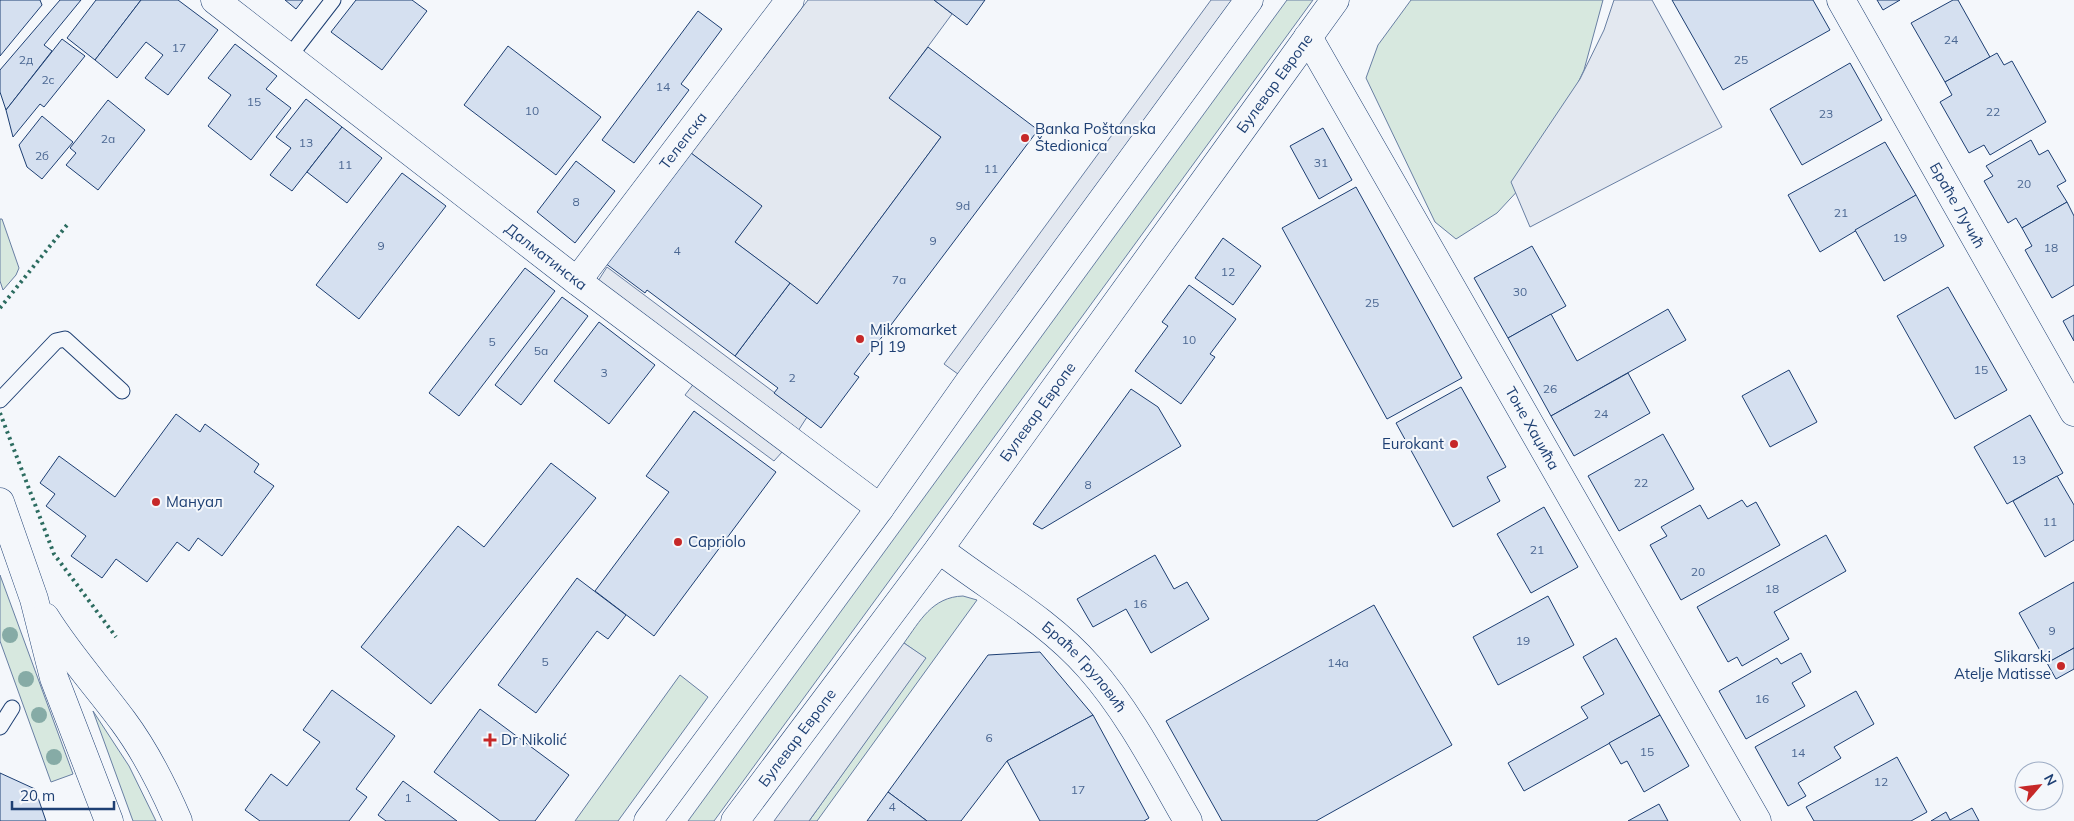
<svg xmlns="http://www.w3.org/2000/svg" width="2074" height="821" viewBox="0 0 2074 821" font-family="Mulish,sans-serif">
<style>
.green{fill:#d7e8df;stroke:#687fa3}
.parking{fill:#e3e8f0;stroke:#687fa3}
.building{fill:#d5e0f0;stroke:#1d3f73}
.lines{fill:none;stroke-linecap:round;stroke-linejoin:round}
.lane-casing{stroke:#1d3f73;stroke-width:17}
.street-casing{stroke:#1d3f73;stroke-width:29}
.secondary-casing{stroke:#1d3f73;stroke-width:29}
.lane{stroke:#f4f7fb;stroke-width:15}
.street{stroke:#f4f7fb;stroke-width:28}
.secondary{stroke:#f4f7fb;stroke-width:28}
.hedge{stroke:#2c6c60;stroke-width:4;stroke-dasharray:2.5 4;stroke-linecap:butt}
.tree{fill:#86aba6}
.poi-dot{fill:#c62828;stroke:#f4f7fb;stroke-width:2}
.labels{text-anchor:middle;stroke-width:4;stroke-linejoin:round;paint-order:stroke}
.number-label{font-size:12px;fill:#4b6792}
.street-label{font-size:15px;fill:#1d3f73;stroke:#f4f7fb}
.poi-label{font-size:15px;fill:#1d3f73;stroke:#f4f7fb;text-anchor:start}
</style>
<rect width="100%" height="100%" fill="#f4f7fb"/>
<g class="green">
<polygon points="1287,0 1313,0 714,821 688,821"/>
<polygon points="1411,0 1603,0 1584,70 1536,171 1497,213 1456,239 1435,222 1366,78 1378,45"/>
<polygon points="0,219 2,219 19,268 16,275 3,290 0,281"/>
<polygon points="0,575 73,774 51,782 0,641"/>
<path d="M963,596L977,600L817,821H809L925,658L904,643C920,621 932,597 963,596Z"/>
<polygon points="680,675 708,697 618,821 575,821"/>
<polygon points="93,711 129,766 156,821 133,821"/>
</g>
<g class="parking">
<polygon points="808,0 934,0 952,14 890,98 941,137 817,304 735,242 761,206 691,153"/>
<polygon points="1211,0 1249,0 969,382 944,364"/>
<polygon points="1614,0 1652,0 1722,127 1530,227 1511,182 1580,79 1604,30"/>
<polygon points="607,267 807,417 791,442 774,461 685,395 702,373 591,292"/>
<polygon points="904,643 926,658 809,821 774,821"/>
</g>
<g class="building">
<polygon points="0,0 40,0 42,5 0,56"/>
<polygon points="60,0 81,0 44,45 52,51 6,110 0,92 0,70"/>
<polygon points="96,0 141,0 95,60 67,38"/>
<polygon points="141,0 178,0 218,30 168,95 145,78 163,55 146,42 117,78 95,60"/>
<polygon points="285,0 303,0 296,9"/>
<polygon points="356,0 412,0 427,11 382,70 331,32"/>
<polygon points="934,0 985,0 967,25"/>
<polygon points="1672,0 1813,0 1830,30 1723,90"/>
<polygon points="1877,0 1900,0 1883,10"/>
<polygon points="1953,0 1958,0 1990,57 1945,82 1911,23"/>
<polygon points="698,11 722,29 681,84 689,90 634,163 602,140"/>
<polygon points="62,39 85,56 44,107 40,104 13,137 6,110"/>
<polygon points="235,44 277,76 266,89 291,108 251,160 208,126 231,95 208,78"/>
<polygon points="508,46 601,117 556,175 464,105"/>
<polygon points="928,47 1038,130 854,374 859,377 821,428 774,393 778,388 735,356 790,283 817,304 941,137 889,98"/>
<polygon points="1997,53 2004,65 2012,61 2046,122 1990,155 1984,145 1969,153 1940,102 1952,95 1945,82"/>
<polygon points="1850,63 1882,120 1802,165 1770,109"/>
<polygon points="306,99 342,127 292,191 270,175 291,148 276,137"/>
<polygon points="108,100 145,130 98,190 66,165 76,153 70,148"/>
<polygon points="42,116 73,142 42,179 27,167 19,145"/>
<polygon points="342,127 382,158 347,203 307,172"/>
<polygon points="1323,128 1352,180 1319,199 1290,146"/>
<polygon points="2031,140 2039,155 2048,150 2066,181 2057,186 2067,202 2022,228 2016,218 2008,223 1984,181 1993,176 1986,166"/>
<polygon points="1885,142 1916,195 1820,252 1788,195"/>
<polygon points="691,153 762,206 735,242 790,283 735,356 647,290 645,293 601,260"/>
<polygon points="576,161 615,191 575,243 537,212"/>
<polygon points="402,173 446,206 359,319 316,285"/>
<polygon points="1356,187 1462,378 1387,419 1282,228"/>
<polygon points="1916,195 1944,246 1884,281 1855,230"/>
<polygon points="2067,202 2074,216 2074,285 2052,298 2025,250 2032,246 2022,228"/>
<polygon points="1223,238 1261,266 1233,305 1195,278"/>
<polygon points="1532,246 1566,306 1508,338 1474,278"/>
<polygon points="525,268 555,291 459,416 429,393"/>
<polygon points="1189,285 1236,319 1210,354 1215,357 1181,404 1135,371 1168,326 1162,322"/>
<polygon points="1948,287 2007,390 1955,419 1897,316"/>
<polygon points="562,297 588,316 521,405 495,385"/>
<polygon points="1668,309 1686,340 1551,416 1508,338 1551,314 1577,361"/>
<polygon points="2074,315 2074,341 2063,321"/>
<polygon points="599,322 655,365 609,424 554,381"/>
<polygon points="1789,370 1817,422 1770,447 1742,396"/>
<polygon points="1628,373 1650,413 1574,456 1551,416"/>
<polygon points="1461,387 1506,467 1487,477 1500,501 1453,527 1396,423"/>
<polygon points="1131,389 1158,407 1181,446 1042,529 1033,524"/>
<polygon points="694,411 776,472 654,636 595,591 669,492 646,476"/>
<polygon points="176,414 200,432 205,424 259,464 254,472 274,486 222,556 198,538 189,551 177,542 147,582 116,559 102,578 71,556 86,536 46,506 55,494 40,483 59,456 115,497"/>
<polygon points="2030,415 2063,473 2007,504 1974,447"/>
<polygon points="1663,434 1694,489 1619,531 1588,476"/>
<polygon points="551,463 596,498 431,704 361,647 458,526 484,547"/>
<polygon points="2057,476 2074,505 2074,540 2045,557 2013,501"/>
<polygon points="1742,500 1747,507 1756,502 1780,545 1681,600 1650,545 1667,536 1661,527 1700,505 1708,519"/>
<polygon points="1544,507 1578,567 1531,593 1497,534"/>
<polygon points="1826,535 1846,571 1774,612 1789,639 1742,666 1737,657 1728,662 1697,607"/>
<polygon points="1155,555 1174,589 1187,582 1209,619 1151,653 1126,609 1093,627 1077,599"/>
<polygon points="577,578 626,615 608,639 597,631 536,713 498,685"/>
<polygon points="2074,582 2074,648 2047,663 2019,613"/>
<polygon points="1548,596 1574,645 1498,685 1473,637"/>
<polygon points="1374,605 1452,745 1316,821 1222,821 1166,721"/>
<polygon points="1616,638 1660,715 1524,791 1508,763 1588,718 1581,707 1604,694 1583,657"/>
<polygon points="2074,648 2074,669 2056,679 2047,663"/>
<polygon points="1040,652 1093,715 1007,761 961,821 927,821 888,792 988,655"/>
<polygon points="1801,653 1811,672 1792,683 1805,706 1746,739 1719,691 1777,658 1781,664"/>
<polygon points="332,690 395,736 356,789 367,797 349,821 260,821 245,810 271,774 287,786 320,742 303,730"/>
<polygon points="1856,691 1874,724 1834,747 1841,758 1798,783 1806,796 1788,806 1755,747"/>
<polygon points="480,709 569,775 535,821 500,821 434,772"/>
<polygon points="1093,715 1149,818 1144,821 1040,821 1007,761"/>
<polygon points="1660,715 1689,766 1644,792 1627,761 1621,764 1609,743"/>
<polygon points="1897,757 1927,812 1911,821 1814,821 1806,807"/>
<polygon points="0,773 35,789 46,821 0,821"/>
<polygon points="403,781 457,821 386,821 378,815"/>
<polygon points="888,792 927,821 867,821"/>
<polygon points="1659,804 1668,821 1628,821"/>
<polygon points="1972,808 1979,821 1931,821 1946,812 1950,820"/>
</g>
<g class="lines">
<defs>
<g id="lane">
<polyline points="289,57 333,0"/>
<polyline points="0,400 56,341 65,339 122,391"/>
<polyline points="0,727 12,708"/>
</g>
<g id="street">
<path id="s1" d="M215,0L577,281L880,508"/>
<path id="s2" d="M1841,0L2074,412"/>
<path id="s3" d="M1308,37L1757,821"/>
<path id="s4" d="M577,281L790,0"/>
<path id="s5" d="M939,549C989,588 1047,619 1089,667C1129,712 1158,769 1188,821"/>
</g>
<g id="secondary">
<polyline points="0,502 34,599 54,678 109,821"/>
<path d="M45,617C68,654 97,686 123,721C146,752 163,786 178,821"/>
<polyline points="648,821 880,508 969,382 1249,0"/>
<path id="s6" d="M735,821L939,549L1335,0"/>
</g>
</defs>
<use href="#lane" class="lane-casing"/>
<use href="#street" class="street-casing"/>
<use href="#secondary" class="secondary-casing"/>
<use href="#lane" class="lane"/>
<use href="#street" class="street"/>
<use href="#secondary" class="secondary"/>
<g class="hedge">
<polyline points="0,308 67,225"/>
<polyline points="0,413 54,554 116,637"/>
</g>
</g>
<g class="tree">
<circle cx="10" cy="635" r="8"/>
<circle cx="26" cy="679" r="8"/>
<circle cx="39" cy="715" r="8"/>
<circle cx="54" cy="757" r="8"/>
</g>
<g class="poi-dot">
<circle cx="1025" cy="138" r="5"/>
<circle cx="860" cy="339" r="5"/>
<circle cx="1454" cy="444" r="5"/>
<circle cx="156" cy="502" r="5"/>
<circle cx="678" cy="542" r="5"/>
<circle cx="2061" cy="666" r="5"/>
<path d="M487.5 732.5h5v5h5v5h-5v5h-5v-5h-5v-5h5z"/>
</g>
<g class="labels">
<g class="number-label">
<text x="1951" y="44">24</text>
<text x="179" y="52">17</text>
<text x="26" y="64">2д</text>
<text x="1741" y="64">25</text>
<text x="48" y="84">2c</text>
<text x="663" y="91">14</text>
<text x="254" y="106">15</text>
<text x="532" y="115">10</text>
<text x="1993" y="116">22</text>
<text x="1826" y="118">23</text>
<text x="108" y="143">2a</text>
<text x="306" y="147">13</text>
<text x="42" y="160">2б</text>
<text x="1321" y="167">31</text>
<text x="345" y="169">11</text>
<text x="991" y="173">11</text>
<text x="2024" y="188">20</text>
<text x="576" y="206">8</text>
<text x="963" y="210">9d</text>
<text x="1841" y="217">21</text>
<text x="1900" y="242">19</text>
<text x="933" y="245">9</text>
<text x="381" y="250">9</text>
<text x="2051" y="252">18</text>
<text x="677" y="255">4</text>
<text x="1228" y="276">12</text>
<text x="899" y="284">7a</text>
<text x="1520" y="296">30</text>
<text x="1372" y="307">25</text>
<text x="1189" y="344">10</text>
<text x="492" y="346">5</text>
<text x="541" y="355">5a</text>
<text x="1981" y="374">15</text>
<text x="604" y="377">3</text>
<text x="792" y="382">2</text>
<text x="1550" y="393">26</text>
<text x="1601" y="418">24</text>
<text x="2019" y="464">13</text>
<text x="1641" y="487">22</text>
<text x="1088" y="489">8</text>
<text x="2050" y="526">11</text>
<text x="1537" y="554">21</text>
<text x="1698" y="576">20</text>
<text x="1772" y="593">18</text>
<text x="1140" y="608">16</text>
<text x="2052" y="635">9</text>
<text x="1523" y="645">19</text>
<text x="545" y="666">5</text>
<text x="1338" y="667">14a</text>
<text x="1762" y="703">16</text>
<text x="989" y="742">6</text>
<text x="1647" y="756">15</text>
<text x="1798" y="757">14</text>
<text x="1881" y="786">12</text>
<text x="1078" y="794">17</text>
<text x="408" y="802">1</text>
<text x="892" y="811">4</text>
</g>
<g class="street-label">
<text dy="5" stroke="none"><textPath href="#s6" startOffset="914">Булевар Европе</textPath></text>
<text dy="5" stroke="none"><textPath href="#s4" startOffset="176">Телепска</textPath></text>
<text dy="5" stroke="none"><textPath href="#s2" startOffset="236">Браће Лучић</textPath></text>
<text dy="5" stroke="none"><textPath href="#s1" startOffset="419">Далматинска</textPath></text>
<text dy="5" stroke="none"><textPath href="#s6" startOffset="509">Булевар Европе</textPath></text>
<text dy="5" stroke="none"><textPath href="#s3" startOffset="451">Тоне Хаџића</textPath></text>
<text dy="5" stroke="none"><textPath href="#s5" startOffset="188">Браће Груловић</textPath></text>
<text dy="5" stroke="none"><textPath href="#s6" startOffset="104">Булевар Европе</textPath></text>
</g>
<g class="poi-label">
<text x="1035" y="134">Banka Poštanska<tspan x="1035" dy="17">Štedionica</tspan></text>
<text x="870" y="335">Mikromarket<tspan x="870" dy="17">PJ 19</tspan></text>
<text x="1444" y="449" text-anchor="end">Eurokant</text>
<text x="166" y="507">Мануал</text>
<text x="688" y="547">Capriolo</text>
<text x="2051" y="662" text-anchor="end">Slikarski<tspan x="2051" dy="17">Atelje Matisse</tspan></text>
<text x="501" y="745">Dr Nikolić</text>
</g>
</g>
<g transform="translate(2039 786) rotate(62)"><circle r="24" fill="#f4f7fb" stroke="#9eadc5"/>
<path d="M0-4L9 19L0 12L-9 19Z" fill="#c62828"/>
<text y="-8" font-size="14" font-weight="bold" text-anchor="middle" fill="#1d3f73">N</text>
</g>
<path d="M12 801v8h102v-8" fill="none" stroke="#1d3f73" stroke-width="2.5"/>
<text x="20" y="801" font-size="15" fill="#1d3f73" stroke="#f4f7fb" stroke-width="4" paint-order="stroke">20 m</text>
</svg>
